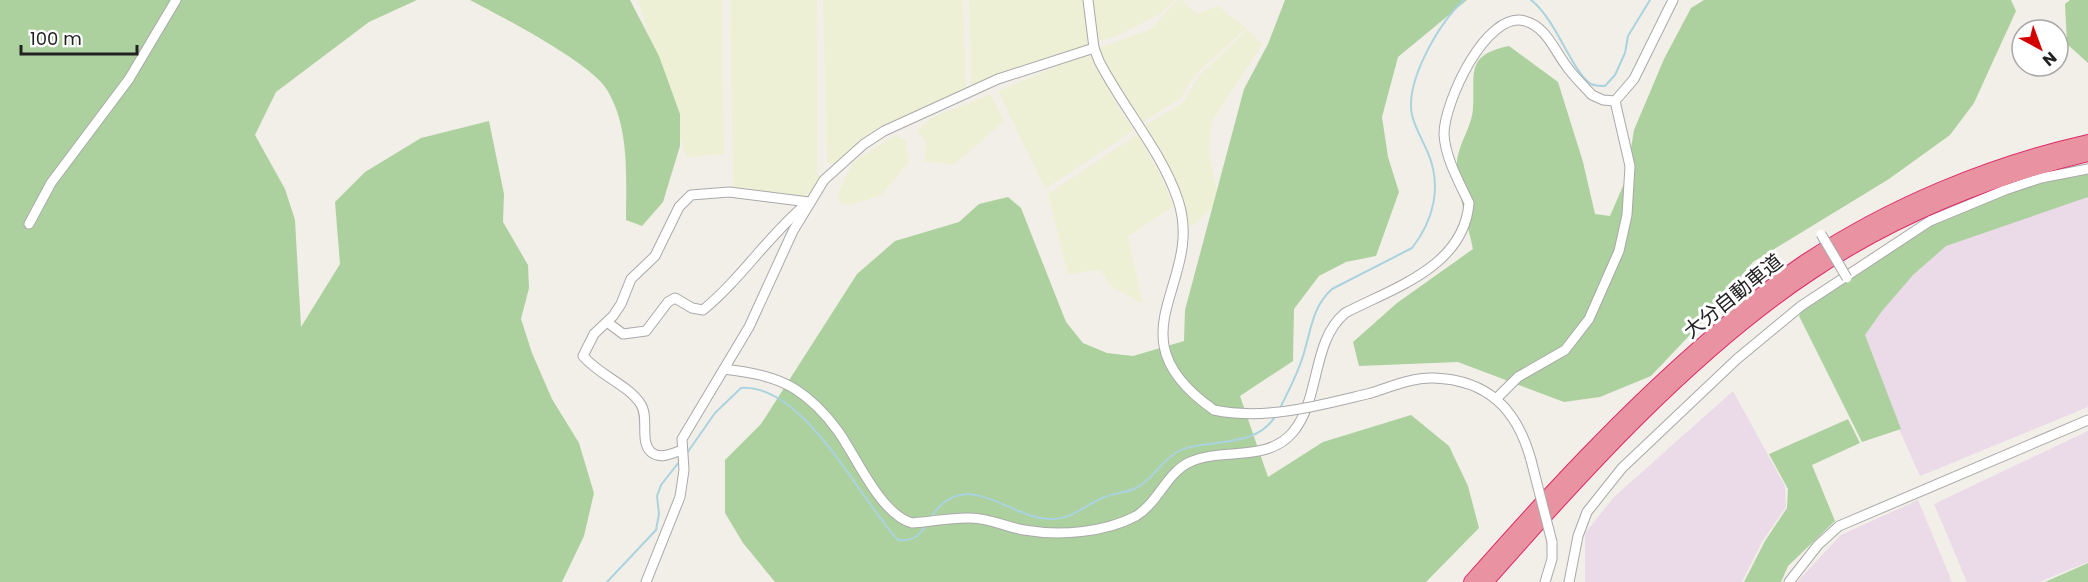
<svg xmlns="http://www.w3.org/2000/svg" width="2088" height="582" viewBox="0 0 2088 582" font-family="Poppins,'Noto Sans JP',sans-serif">
<style>
.industrial{fill:#ebdbe8}
.farmland{fill:#eef0d5}
.forest{fill:#add19e}
.lines{fill:none;stroke-linecap:round;stroke-linejoin:round}
.stream{stroke:#aad3df;stroke-width:2}
.minor-casing{stroke:#a9a9a9;stroke-width:11}
.highway-casing{stroke:#dc2a67;stroke-width:16}
.minor{stroke:#fff;stroke-width:9}
.highway{stroke:#e892a2;stroke-width:14}
.minor-bridge-casing{stroke:#a9a9a9;stroke-width:11;stroke-linecap:butt}
.minor-bridge{stroke:#fff;stroke-width:9}
.labels{text-anchor:middle;stroke-width:6;stroke-linejoin:round;paint-order:stroke}
.street-label{font-size:20px;fill:#222;stroke:#fff}
</style>
<rect width="100%" height="100%" fill="#f2efe9"/>
<g class="industrial">
<polygon points="2088,191 2088,407 1920,476 1853,327 1939,239"/>
<polygon points="1733,391 1785,486 1786,507 1762,542 1742,582 1585,582 1585,533 1614,497"/>
<polygon points="2088,431 2088,562 2039,582 1967,582 1934,504"/>
<polygon points="1918,500 1952,582 1797,582 1841,535"/>
</g>
<g class="farmland">
<polygon points="638,0 722,0 724,154 686,157"/>
<polygon points="730,0 817,0 817,173 821,179 808,198 733,190"/>
<polygon points="823,0 963,0 966,91 875,134 837,165 827,163"/>
<polygon points="969,0 1084,0 1088,47 971,89"/>
<polygon points="1091,0 1174,0 1160,14 1113,38 1097,41"/>
<polygon points="1177,0 1182,0 1197,14 1218,6 1246,28 1194,76 1181,98 1140,124 1114,83 1097,49 1151,29"/>
<polygon points="1247,30 1263,44 1212,121 1209,153 1219,202 1193,225 1188,225 1178,187 1142,127 1183,103 1198,77"/>
<polygon points="1084,55 1095,59 1113,98 1134,130 1045,189 998,91"/>
<polygon points="991,94 1004,121 954,165 924,161 926,142 917,131 931,118"/>
<polygon points="1138,134 1164,182 1173,207 1128,236 1143,304 1111,286 1100,270 1068,274 1048,194"/>
<polygon points="895,135 906,141 909,162 881,195 850,205 841,204 838,194 853,162"/>
</g>
<g class="forest">
<polygon points="0,0 417,0 369,22 276,92 255,135 285,189 295,220 301,327 340,264 335,202 365,172 421,138 489,121 504,194 503,222 528,265 529,288 521,319 532,353 552,399 579,443 594,493 584,536 562,582 0,582"/>
<path d="M470,0H630L659,56L680,114V146L663,202L642,226L626,220C626,178 630,127 607,90C592,63 500,16 470,0Z"/>
<polygon points="1285,0 1467,0 1398,57 1382,117 1388,157 1399,192 1376,256 1346,262 1319,276 1294,309 1293,361 1240,396 1268,477 1323,442 1411,415 1449,446 1468,486 1479,528 1426,582 775,582 743,543 725,513 725,460 761,424 857,274 895,241 959,222 979,204 1008,197 1021,208 1066,322 1083,343 1107,353 1133,356 1184,341 1185,310 1244,89 1268,44"/>
<path d="M1704,0H2011L2016,11L1974,103L1950,135L1889,179L1753,262L1705,319L1651,376L1600,397L1564,402L1458,362L1359,366L1353,342L1397,303L1473,249C1468,224 1457,191 1457,166C1456,147 1472,128 1473,108C1475,73 1465,55 1509,46L1558,82L1583,162L1595,214L1610,216L1626,179L1634,130L1664,59L1691,8Z"/>
<polygon points="2070,0 2088,0 2088,63 2067,44 2065,4"/>
<path d="M2088,172V197L1946,246L1913,275L1882,311L1865,335L1901,429L1862,442L1799,316L1803,310C1840,284 1877,254 1916,232C1969,202 2029,185 2088,172Z"/>
<polygon points="1848,419 1860,443 1812,465 1835,521 1788,566 1781,582 1744,582 1765,541 1787,508 1788,489 1769,454"/>
<polygon points="2088,563 2088,582 2045,582"/>
</g>
<g class="lines">
<g class="stream">
<path d="M1531,0C1556,19 1572,72 1591,84C1595,86 1601,86 1605,86L1615,75L1625,53L1628,36L1650,0"/>
<path d="M1279,410C1287,394 1295,379 1301,362C1311,335 1310,309 1332,289L1412,248C1434,220 1442,186 1428,153C1423,141 1415,128 1412,115C1405,81 1439,23 1464,0"/>
<path d="M687,453L715,413L741,388C804,383 860,500 898,540C913,541 919,537 927,524"/>
<path d="M930,519C965,463 1010,520 1051,519C1074,519 1085,504 1105,497C1114,493 1126,493 1136,488C1152,481 1161,461 1177,452C1204,437 1256,451 1276,415"/>
<polyline points="607,582 656,530 659,514 657,496 661,485 679,462"/>
</g>
<defs>
<g id="minor">
<path d="M1088,0L1094,48L1099,61C1123,108 1161,150 1178,200C1206,284 1107,335 1214,410"/>
<polyline points="29,224 51,183 129,79 176,0"/>
<path d="M607,322L623,334L646,331L668,302L675,298L692,308L703,310C741,279 767,237 805,205"/>
<path d="M724,369C748,372 775,376 795,389C811,399 827,416 838,431C856,456 880,514 912,523C931,522 951,517 971,518C989,518 1006,527 1024,530C1059,536 1104,533 1136,516C1158,503 1167,472 1190,462C1223,447 1267,463 1293,432C1321,398 1311,342 1345,313C1393,288 1464,267 1469,203C1459,182 1445,157 1444,134C1444,103 1486,10 1525,21C1545,26 1554,49 1565,64C1572,75 1583,85 1592,95L1603,100L1615,101L1634,79L1673,0"/>
<path d="M1371,393C1390,387 1413,377 1434,378C1488,380 1517,409 1531,460"/>
<polyline points="1497,398 1518,377 1565,350 1589,319 1619,251 1627,215 1630,166 1615,101"/>
<path d="M682,450C673,453 660,460 651,452C639,441 650,417 640,403C628,385 599,375 583,356L594,334L613,316L621,304L631,279L655,256L679,207L691,195L729,192L809,202"/>
<polyline points="646,582 680,497 684,470 682,439 749,327 793,231 824,180 864,144 884,131 998,79 1094,48"/>
<polyline points="1545,582 1552,559 1552,542"/>
<polyline points="1569,582 1578,536 1587,512 1622,468 1737,359 1801,306 1930,221 2005,190 2041,178 2088,169"/>
<polyline points="1789,582 1818,545 1839,526 2088,420"/>
</g>
<g id="highway">
<path d="M1471,582C1546,497 1623,413 1709,339C1740,312 1771,285 1805,262C1889,206 1990,164 2088,142"/>
<path d="M1486,582C1580,475 1691,352 1810,273C1893,217 1991,177 2088,154"/>
</g>
</defs>
<use href="#minor" class="minor-casing"/>
<use href="#highway" class="highway-casing"/>
<use href="#minor" class="minor"/>
<use href="#highway" class="highway"/>
<defs>
<g id="minor-bridge">
<polyline points="1821,234 1847,278"/>
<path d="M1214,410C1266,421 1320,405 1371,393"/>
<polyline points="1531,460 1552,542"/>
</g>
</defs>
<use href="#minor-bridge" class="minor-bridge-casing"/>
<use href="#minor-bridge" class="minor-bridge"/>
</g>
<g class="labels">
<g class="street-label">
<text transform="translate(1733 296) rotate(-39)" y="7">大分自動車道</text>
</g>
</g>
<g transform="translate(2040 48) rotate(139)"><circle r="28" fill="#ffffff" stroke="#a7a7a7" stroke-width="1.5"/>
<path d="M0-4.5L10 22L0 15L-10 22Z" fill="#d40000"/>
<text y="-9" font-size="16" font-weight="bold" text-anchor="middle" fill="#222222">N</text>
</g>
<path d="M21 45v9h116v-9" fill="none" stroke="#222222" stroke-width="3"/>
<text x="30" y="45" font-size="18" fill="#222222" stroke="#ffffff" stroke-width="4.5" paint-order="stroke">100 m</text>
</svg>
